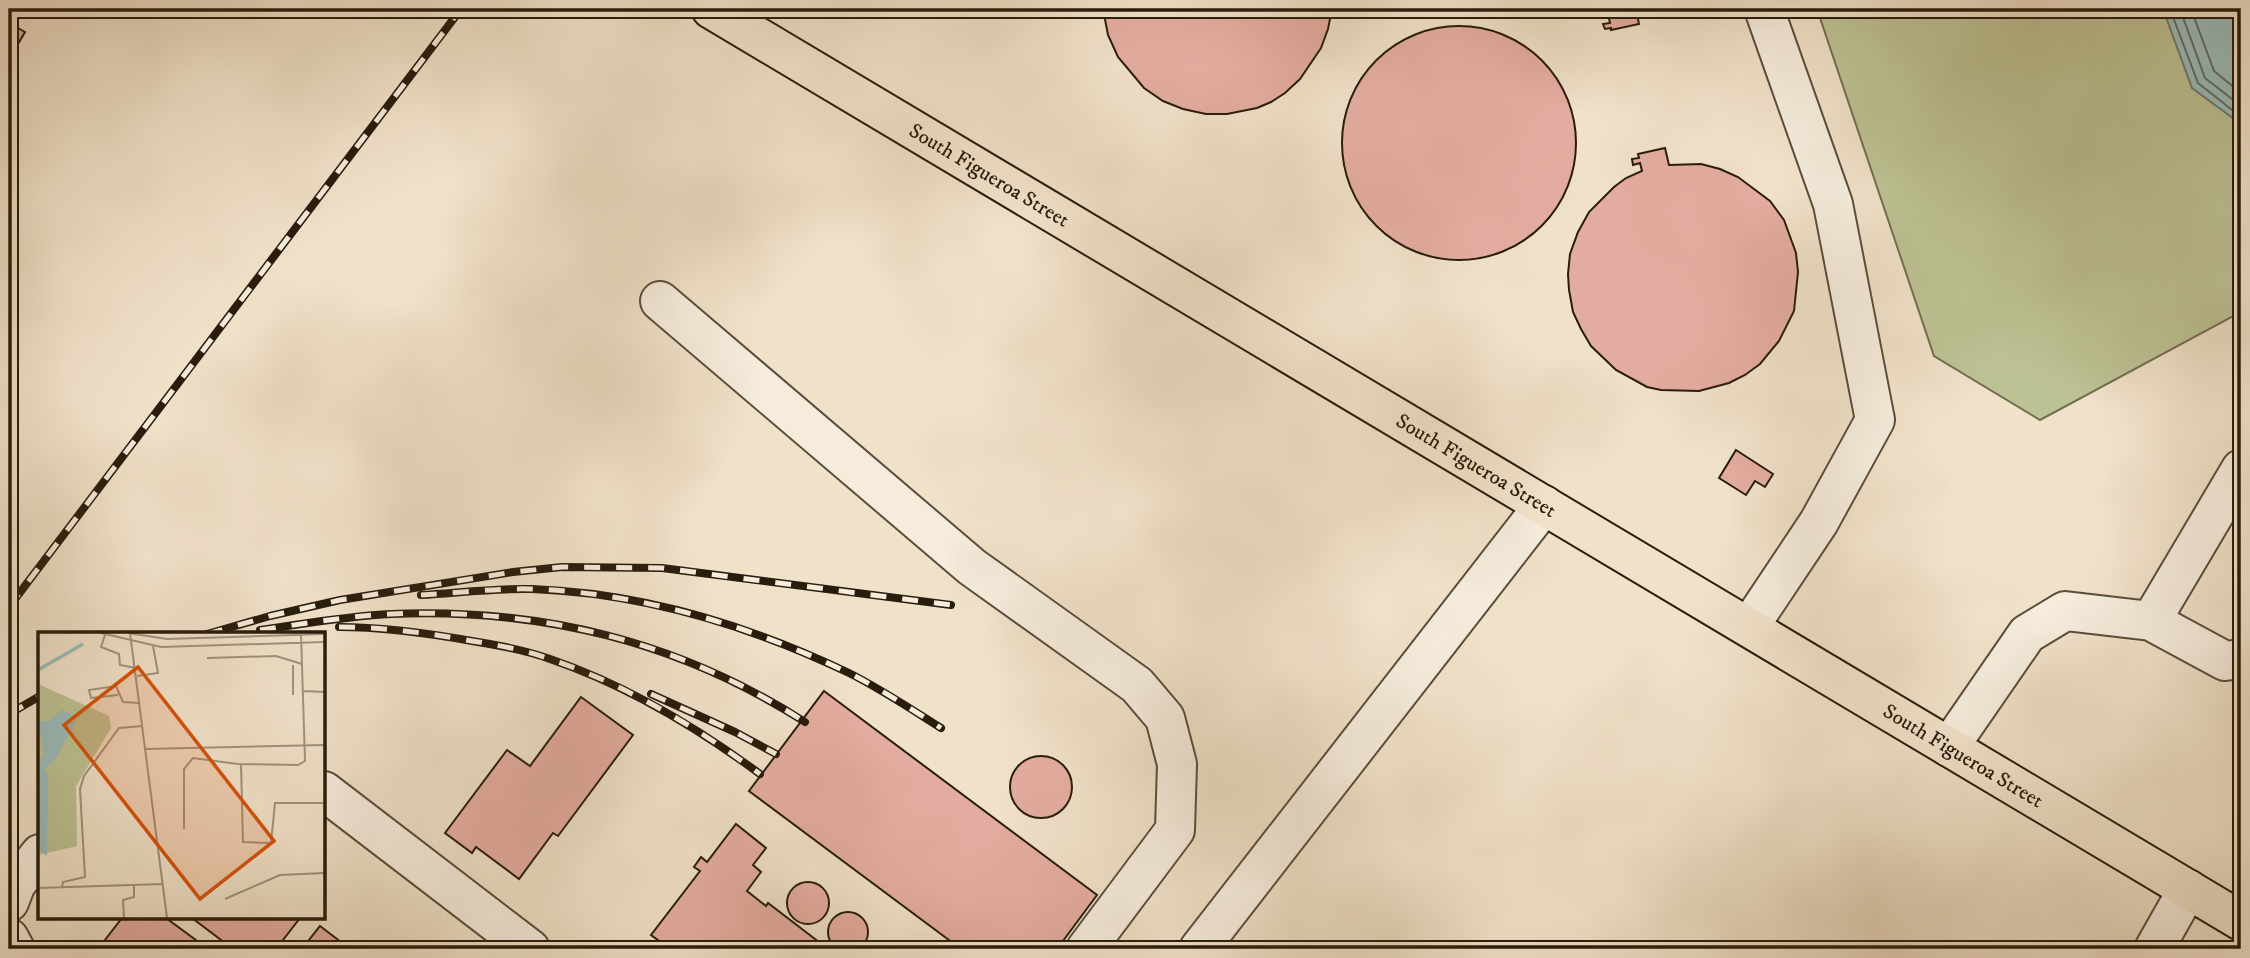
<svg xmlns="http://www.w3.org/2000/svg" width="2250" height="958" viewBox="0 0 2250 958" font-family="'IM FELL DW Pica',serif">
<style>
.green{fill:#bdc294;stroke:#736f50;stroke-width:2}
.water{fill:#9bbcbb;stroke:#6d7c75;stroke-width:2}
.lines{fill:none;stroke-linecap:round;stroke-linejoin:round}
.shore{stroke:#626c64;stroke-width:2}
.building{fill:#e3aca0;stroke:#291c0c;stroke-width:2}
.minor-casing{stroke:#5b4d3b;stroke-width:42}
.major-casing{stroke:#291c0c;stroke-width:42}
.minor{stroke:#f5ecdc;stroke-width:38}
.major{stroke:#f0e1c9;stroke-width:38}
.rail-casing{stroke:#291c0c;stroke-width:8}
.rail{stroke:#f5ecdc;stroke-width:5;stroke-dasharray:16;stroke-linecap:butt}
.labels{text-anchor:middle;stroke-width:7;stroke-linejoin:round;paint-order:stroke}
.street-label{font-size:21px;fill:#291c0c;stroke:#f5ecdc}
.inset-river{fill:none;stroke:#9bbcbb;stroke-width:3.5}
.inset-road{fill:none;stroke:#a0927d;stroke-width:2}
.view{fill:#d5530c;fill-opacity:0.15;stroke:#d5530c;stroke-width:3.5}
.inset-edge{fill:none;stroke:#291c0c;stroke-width:3.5}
</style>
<rect width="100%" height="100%" fill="#f0e1c9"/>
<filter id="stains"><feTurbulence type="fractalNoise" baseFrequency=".00286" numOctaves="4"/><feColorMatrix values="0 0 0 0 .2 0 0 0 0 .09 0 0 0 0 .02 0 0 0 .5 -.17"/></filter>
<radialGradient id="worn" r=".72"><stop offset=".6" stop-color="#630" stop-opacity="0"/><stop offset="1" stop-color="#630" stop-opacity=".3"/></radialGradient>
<polygon class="green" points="1817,9 2241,9 2241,312 2040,420 1934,356"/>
<polygon class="water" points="2163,9 2241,9 2241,124 2192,88"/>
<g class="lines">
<g class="shore">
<polyline points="2170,9 2198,83 2241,117"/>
<polyline points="2180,9 2205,78 2241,106"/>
<polyline points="2191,9 2214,71 2241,93"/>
</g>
</g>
<g class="building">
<polygon points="1103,9 1332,9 1328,29 1321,48 1300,79 1285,93 1271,102 1257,108 1227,114 1206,114 1183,109 1163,101 1144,88 1118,57 1108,35"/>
<polygon points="1561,9 1636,9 1639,24 1611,30 1611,28 1605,29 1603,24 1610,23 1608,14 1592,14"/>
<polygon points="9,23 25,32 9,59"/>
<circle cx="1459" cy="143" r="117"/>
<polygon points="1665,148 1669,165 1701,164 1720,169 1738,177 1770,201 1784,220 1796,253 1798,272 1794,311 1779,341 1760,364 1745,375 1729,383 1699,391 1661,390 1647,387 1616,370 1591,346 1581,329 1573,312 1569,290 1568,274 1570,254 1578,232 1589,212 1614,187 1626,178 1642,171 1640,163 1633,165 1632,159 1639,158 1638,154"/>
<polygon points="1736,450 1773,474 1765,487 1755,481 1746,495 1719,478"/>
<polygon points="824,691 1097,895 1057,949 961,949 749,791"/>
<polygon points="581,697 633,735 558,836 553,833 519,879 476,847 472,853 445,833 507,750 530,766"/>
<circle cx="1041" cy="787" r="31"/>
<polygon points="736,824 766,848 753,865 761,872 747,891 766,906 768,903 828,949 670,949 651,935 700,871 694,867 701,857 707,862"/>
<circle cx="808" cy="903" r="21"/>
<circle cx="848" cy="932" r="20"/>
<polygon points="122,918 166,918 208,949 98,949"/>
<polygon points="192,918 300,918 276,949 233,949"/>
<polygon points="320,926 350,949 302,949"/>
</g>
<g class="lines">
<defs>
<g id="minor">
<polyline points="660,301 972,567 1137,685 1165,718 1177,764 1175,830 1086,949"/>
<polyline points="2151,621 2241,469"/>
<polyline points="1749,627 1819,522 1875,420 1833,204 1764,9"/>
<polyline points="1949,747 2027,634 2065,611 2151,621 2225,661 2241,659"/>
<polyline points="324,791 530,949"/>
<polyline points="9,902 16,884 40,854"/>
<polyline points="9,938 15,949"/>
<polyline points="1199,949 1544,505"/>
<polyline points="2154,949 2188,889"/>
</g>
<g id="major">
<path id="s1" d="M711,9L2241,921"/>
</g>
</defs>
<use href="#minor" class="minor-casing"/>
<use href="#major" class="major-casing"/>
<use href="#minor" class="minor"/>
<use href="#major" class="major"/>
<defs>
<g id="rail">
<path d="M421,595C457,593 496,588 532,589C642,593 751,626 849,673C881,689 911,709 941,728"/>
<polyline points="9,607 461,9"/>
<path d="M339,627C384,627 427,633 472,641C498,645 525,650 550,659C626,685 695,726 760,774"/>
<path d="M260,630C303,624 347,616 391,614C542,608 678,641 805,722"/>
<polyline points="207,634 270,616 340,600 513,572 562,567 662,568 951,605"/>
<polyline points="651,694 735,732 776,754"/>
<polyline points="9,714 40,696"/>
</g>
</defs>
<use href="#rail" class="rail-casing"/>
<use href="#rail" class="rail"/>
</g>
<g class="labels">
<g class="street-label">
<text dy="7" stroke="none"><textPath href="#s1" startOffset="324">South Figueroa Street</textPath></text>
<text dy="7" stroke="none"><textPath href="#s1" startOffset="891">South Figueroa Street</textPath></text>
<text dy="7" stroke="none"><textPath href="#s1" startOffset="1458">South Figueroa Street</textPath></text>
</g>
</g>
<g transform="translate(38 632)">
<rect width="287" height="287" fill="#f0e1c9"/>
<path d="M0,52L71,84L73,96L38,154L39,214L0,223Z" fill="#bdc294"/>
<path d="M24,78L33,82L37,92L16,129L6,137L10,143L9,224L0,217V130L6,123L0,89H10Z" fill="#9bbcbb"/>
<path class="inset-river" d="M0,38L45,12"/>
<path class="inset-road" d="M63,1L123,15L287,10M90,1L129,7L287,2M92,1L129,286M67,3L63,15L81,22L82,33L98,36M169,26L238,24L264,32M255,33V63M99,44L120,41L115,14M265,59L287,60M80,63L53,66L51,58L78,54L85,70L101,71M108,117L287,113M203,132L205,210L233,211L237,171H287M146,197V137L155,126L200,132L260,133L267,129L263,2M0,256L125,252M24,256L25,250L47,245L42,157L46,144L81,96L105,94M187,267L242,243L287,241M86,286L85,268L96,265V253"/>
<path class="view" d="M100,35L236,209L162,267L26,93Z"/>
<rect width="287" height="287" class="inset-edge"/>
</g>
<rect width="2250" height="958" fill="none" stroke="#f0e1c9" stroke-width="35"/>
<rect x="10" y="10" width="2229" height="937" fill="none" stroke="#291c0c" stroke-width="3.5"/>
<rect x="18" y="18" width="2215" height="923" fill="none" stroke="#291c0c" stroke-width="2"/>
<rect width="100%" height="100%" filter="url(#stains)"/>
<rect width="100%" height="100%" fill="url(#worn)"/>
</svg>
